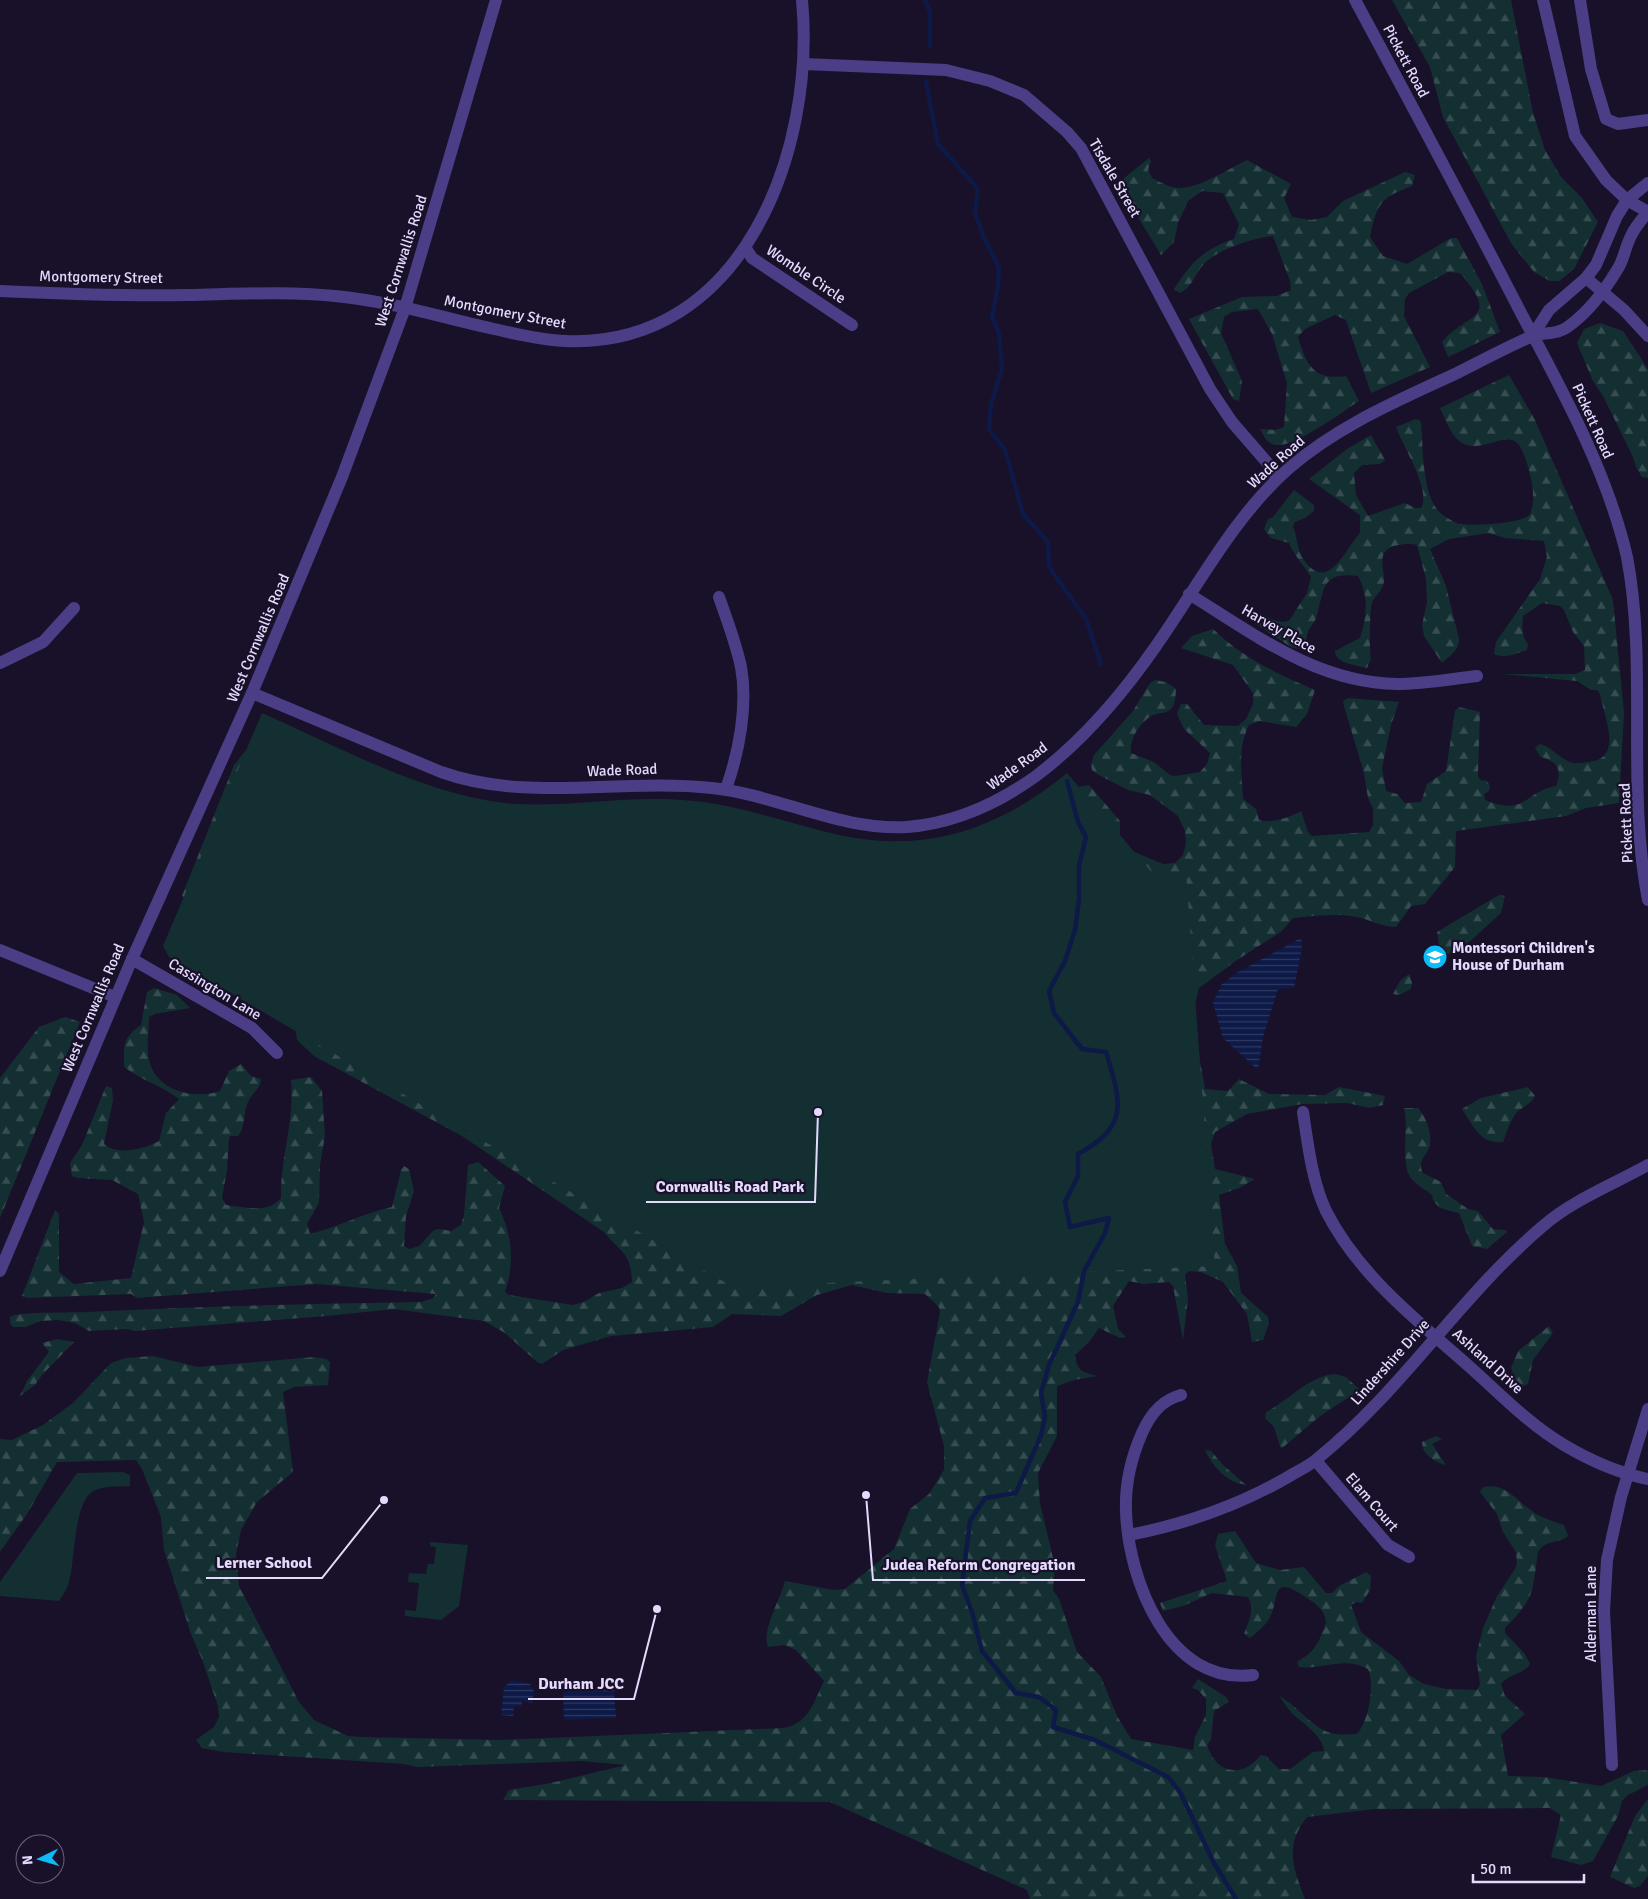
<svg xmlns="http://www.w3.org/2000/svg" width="1648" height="1899" viewBox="0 0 1648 1899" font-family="Signika,sans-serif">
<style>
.forest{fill:url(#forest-firs)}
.green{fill:#142f32}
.water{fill:url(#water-rules)}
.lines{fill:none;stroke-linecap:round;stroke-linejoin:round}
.stream{stroke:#0d1946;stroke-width:4.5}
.minor{stroke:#4c3e86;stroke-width:12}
.labels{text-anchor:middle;stroke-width:4.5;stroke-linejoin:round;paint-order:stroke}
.street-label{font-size:15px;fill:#e4dafe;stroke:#191129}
.poi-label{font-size:15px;font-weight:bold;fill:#e4dafe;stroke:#191129;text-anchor:start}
.leader{fill:none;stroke:#e4dafe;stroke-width:2}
.callout-dot{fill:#e4dafe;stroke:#191129;stroke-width:2}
.callout-label{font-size:16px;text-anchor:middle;font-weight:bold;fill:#e4dafe;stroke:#191129;stroke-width:4.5;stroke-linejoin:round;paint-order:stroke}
</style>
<defs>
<pattern id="forest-firs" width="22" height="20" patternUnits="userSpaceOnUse" patternTransform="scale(1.25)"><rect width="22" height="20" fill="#142f32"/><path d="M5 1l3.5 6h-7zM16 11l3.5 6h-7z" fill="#364d51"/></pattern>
<pattern id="water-rules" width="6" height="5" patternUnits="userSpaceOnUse" patternTransform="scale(1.25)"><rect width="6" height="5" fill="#0d1946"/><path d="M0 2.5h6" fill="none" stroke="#303a62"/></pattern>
</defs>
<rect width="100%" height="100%" fill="#191129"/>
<g class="forest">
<polygon points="1392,0 1511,0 1533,113 1545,150 1561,177 1582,198 1598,222 1574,269 1559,281 1550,281 1534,272 1511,243 1443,117 1430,67"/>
<path d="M1149,158L1151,161L1148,170L1152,178C1160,182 1172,189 1181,188C1201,187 1229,169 1247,160L1291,184L1284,198L1292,217L1311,220L1327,217L1343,201L1405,172L1415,175L1412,186C1380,198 1377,203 1370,237L1383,256L1407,264L1451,238H1457L1482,284L1500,332L1448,357L1442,342C1467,312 1502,321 1460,273L1448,272L1409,293L1405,299L1404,316L1430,367L1371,393L1346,320L1335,315L1305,329L1298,337C1306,364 1313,381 1346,376L1359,401C1342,412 1296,447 1276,445C1267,444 1264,436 1260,429L1275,430L1284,427L1287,383L1272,334L1258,309L1232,312L1224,317L1221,333L1242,381L1239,401L1233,399L1189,319L1242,297L1277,296L1291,290L1290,281L1273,236C1254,238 1218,249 1204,264C1195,273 1193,287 1180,293L1174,289C1192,261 1203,250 1234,239L1239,224L1223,193L1202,191L1188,201L1178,223L1174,242L1161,255L1122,191L1124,178Z"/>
<polygon points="1600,323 1623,331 1648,369 1648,478 1642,477 1636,467 1633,457 1603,396 1593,381 1577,343 1584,329"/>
<path d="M1509,375L1535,420L1613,600L1624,713L1619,803L1586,808L1566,816L1456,831L1455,867L1425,904L1411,906L1396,927C1382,927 1371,920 1357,917C1336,913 1314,916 1293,918L1282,931L1237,960L1199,988L1192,1016L1205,1089L1228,1091L1239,1079L1269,1094L1325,1095L1339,1087L1385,1096L1383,1105L1370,1108L1347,1103L1302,1104L1247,1114L1215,1132L1211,1144L1215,1169L1255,1179L1239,1188L1219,1195L1225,1244L1237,1266L1241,1293L1268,1317L1269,1323L1263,1340L1252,1342L1247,1314L1223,1282L1201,1272L1189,1271L1185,1275L1188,1299L1183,1340L1173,1286L1169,1282L1143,1284L1129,1281L1113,1306L1118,1329L1126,1337L1120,1338L1099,1328L1089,1342L1075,1355C1077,1371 1082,1372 1097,1376L1074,1380L1057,1386V1436L1038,1473L1040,1504L1055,1566L1053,1590L1059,1599L1077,1652L1101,1677L1117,1716L1131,1739L1193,1750L1195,1737L1206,1715V1699L1198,1690L1192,1688L1198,1679L1226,1697L1229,1702L1214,1711L1211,1740L1207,1745C1216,1774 1242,1779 1261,1755L1266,1756L1279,1769H1290L1313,1752L1324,1751C1322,1735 1305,1725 1294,1715C1288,1710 1284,1702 1279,1696C1299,1706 1313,1731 1336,1734C1343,1735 1350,1734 1357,1734C1369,1720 1375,1685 1368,1669C1345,1656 1323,1670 1299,1667L1297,1662C1316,1651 1319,1643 1326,1622C1325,1610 1316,1604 1307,1598C1268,1571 1281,1600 1269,1619C1264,1627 1257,1632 1250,1638L1244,1634C1249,1621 1255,1609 1248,1597L1212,1593L1183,1606L1163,1611L1160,1603L1227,1581L1215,1545L1218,1534L1235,1531L1256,1563L1280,1570L1304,1567L1326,1593H1332L1339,1586L1366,1572L1371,1576L1370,1590L1362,1603L1356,1602L1351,1605L1361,1632L1399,1661L1409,1675L1424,1684L1446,1689L1477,1690L1480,1684L1476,1656L1483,1628L1497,1596L1515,1569L1517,1563L1516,1552L1503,1532L1497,1514L1480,1492L1483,1487C1508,1482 1518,1504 1538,1515C1546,1519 1555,1522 1564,1525L1568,1536C1559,1544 1545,1539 1538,1552C1532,1593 1535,1598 1505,1628V1633L1525,1654L1530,1664C1523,1675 1508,1674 1501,1684L1505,1696L1525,1714L1501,1735L1508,1776L1544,1777L1601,1786L1634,1771L1648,1770V1785L1628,1795L1622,1801L1618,1816L1593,1861L1581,1865L1551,1857L1561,1815L1550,1808L1374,1809L1307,1817C1284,1846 1293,1867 1305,1899H1030L1027,1890L830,1802L503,1800L509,1790L551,1783L626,1765L582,1761L417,1767L404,1764L224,1752L202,1748L196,1740L214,1727L219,1717L218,1706L203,1662L191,1634L164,1550L161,1517L142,1469L136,1460L57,1462L27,1514L0,1552V1439L12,1440L43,1425L73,1403L111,1363L126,1358L153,1356L198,1367L314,1357L326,1359L330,1362L328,1385L294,1387L283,1392L293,1472L257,1502L241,1530L236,1554L239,1586L299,1702L314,1720L348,1736L361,1737L500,1740L784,1728C810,1722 813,1703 824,1681L796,1650L785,1645L768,1647C761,1631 781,1598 785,1581L834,1590L845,1589L894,1549L910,1509L929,1494L944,1470V1446L927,1382L940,1312L939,1307L925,1294L887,1293L852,1285L817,1295L781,1316L732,1314L713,1327L611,1336L563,1350L542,1364L537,1362L505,1333L484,1321L394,1309L326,1316L134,1331L128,1329L89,1331L75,1323L58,1320L41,1321L25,1327H13L10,1323V1317C17,1311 75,1313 88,1312C200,1306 311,1304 422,1302L433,1298L436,1294L316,1284L137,1298L131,1294L27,1298L22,1296L55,1210L59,1214V1272L74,1284L131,1278L144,1222L138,1194L112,1180L78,1178L72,1176L70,1163L82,1145L106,1086L112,1088L113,1100L104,1144C116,1156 145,1149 159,1141L166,1113L179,1099C162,1086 141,1080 124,1067C124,1046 122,1038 141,1025L147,992L154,988L177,995L190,1008L155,1014L149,1017C149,1031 146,1047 149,1060C156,1091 194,1100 220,1091L229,1071L241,1064L251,1076L261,1079C260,1090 252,1092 248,1102C243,1112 246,1127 238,1136H230L229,1139L227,1170L222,1198L226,1205C245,1207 268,1214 281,1198C280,1158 295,1121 291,1080L311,1077L322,1091L325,1136L320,1165L319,1203L307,1224L310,1234C338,1227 364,1213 392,1207L401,1170L404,1166L409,1169L414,1191L406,1216L404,1246L409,1249L419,1246L434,1230L440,1229L451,1231L461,1225L464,1215L468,1165L478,1162L505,1186L499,1208C512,1235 515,1263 505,1292L509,1295L573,1305L584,1302L599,1293L622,1288L632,1282C631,1252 621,1253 604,1232L462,1136L314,1056L297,1040L293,1011L237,969L182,896L234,765L268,723L431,796L852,843H949L1060,790L1089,785L1120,821V846L1163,864L1175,863L1183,855L1186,843L1185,831L1178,816L1150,795L1128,790L1097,774L1092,770L1091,765L1094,755L1133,711L1150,683L1155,680L1166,682L1176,689C1175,722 1161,707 1147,719C1138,726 1129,741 1131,753L1154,762L1170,775L1175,776L1200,772L1207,764L1210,753L1184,729L1177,714L1181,704H1187L1204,725L1238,726L1246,719L1253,704V693L1233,665L1181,648L1192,636L1213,629C1243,658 1277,674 1315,690L1307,714L1296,727L1259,721L1249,725C1237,748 1242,775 1243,799L1256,809L1259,820C1272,824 1290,817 1301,811L1308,832L1312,836L1369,832L1373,825V808L1368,798L1364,773L1344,706L1343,701L1348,698L1399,702L1391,725L1382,768L1386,791L1397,794L1405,803L1421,802L1427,784L1446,771L1455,711L1459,707L1480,712L1478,775L1480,780L1487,781L1490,786L1489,791L1484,794L1485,800C1527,817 1523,792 1556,786C1563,769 1556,761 1541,757L1535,748L1540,744C1552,747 1561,760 1573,763C1578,764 1585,762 1589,762C1625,759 1603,714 1600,694L1597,690H1591L1577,681L1502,674H1575L1585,670L1584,646L1573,632L1564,610L1560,606L1542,603L1523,616C1522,626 1521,636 1528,644L1527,650C1516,654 1505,659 1494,654L1496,642L1540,579L1547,557L1544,541L1505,538L1489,533L1449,539L1430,549L1446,586L1459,639C1460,650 1449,656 1442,663L1424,636L1422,625L1427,602L1426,579L1417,545C1410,543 1390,544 1385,552C1379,560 1385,573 1384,582C1382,591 1376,595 1372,602C1370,607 1369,655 1371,659L1367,668C1357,665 1335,664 1335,651L1360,638C1367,617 1369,596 1358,576C1320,571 1325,590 1316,618C1314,624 1308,629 1307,635C1306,641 1306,645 1303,650L1291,647L1247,618V610C1263,609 1272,626 1289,621L1307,593L1311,577C1304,565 1294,556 1289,543L1271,538L1264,529L1268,519L1273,517L1294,490L1314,505V511L1305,518L1295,522L1293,527C1297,536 1297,548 1302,557C1327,597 1345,549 1360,533V515L1309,479L1347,449L1371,435L1385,460L1380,464L1362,465L1354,473L1356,495L1368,516L1405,503L1415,508H1421C1432,490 1402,445 1396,427L1416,419L1421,422C1423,446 1422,488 1436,508C1439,513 1451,521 1457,523C1467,527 1525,524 1530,514C1538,496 1529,467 1522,450C1510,422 1478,462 1456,438C1449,430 1444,417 1440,408Z"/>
<polygon points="1499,895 1505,896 1501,913 1457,953 1446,954 1440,950 1437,932"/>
<polygon points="1409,974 1412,982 1411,989 1399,995 1393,994 1400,981"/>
<polygon points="65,1017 80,1022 0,1218 0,1078 39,1027"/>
<path d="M1528,1087L1535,1096C1530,1105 1524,1106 1517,1112C1510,1120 1507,1132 1503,1142C1481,1145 1473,1126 1462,1109L1481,1098Z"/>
<path d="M1404,1108H1418C1426,1117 1432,1132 1430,1145C1427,1156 1417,1160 1423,1173L1441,1182L1446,1194L1468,1209L1478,1211L1493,1229L1506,1230L1507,1232L1487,1249L1472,1246L1459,1213C1447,1210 1434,1209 1432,1195C1426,1190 1415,1184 1411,1178C1400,1163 1409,1127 1404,1108Z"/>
<polygon points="1549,1326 1553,1333 1533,1360 1528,1384 1523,1386 1515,1379 1511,1368 1518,1351"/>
<polygon points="57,1339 74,1342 42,1375 35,1385 20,1396 27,1381 49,1352 42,1343"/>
<path d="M1335,1374L1346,1377L1360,1390L1320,1416L1281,1449L1274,1427L1265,1418L1266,1412C1290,1400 1308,1376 1335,1374Z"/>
<path d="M1436,1436L1442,1439L1432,1444L1446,1465C1435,1462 1422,1455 1422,1442Z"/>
<path d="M1205,1450L1211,1451L1223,1465L1247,1486C1225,1480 1215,1470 1205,1450Z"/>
<polygon points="1648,1799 1648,1876 1640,1886 1634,1888 1610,1877 1635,1816"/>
</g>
<g class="green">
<path d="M262,713C341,748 431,798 516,804C575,807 635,794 694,801C743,806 790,824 839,835C927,854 999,829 1067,773L1155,876L1186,874L1215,1266L733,1287L169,957L163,946Z"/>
<path d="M123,1472L130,1475V1486C118,1487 103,1485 92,1492C72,1506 76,1567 67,1588C65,1593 61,1597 59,1601L0,1596V1582L77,1473Z"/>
<polygon points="430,1542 468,1545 459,1606 441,1620 405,1616 405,1610 416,1611 419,1583 408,1582 409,1573 426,1574 428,1564 434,1564 436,1547 430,1546"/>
</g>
<g class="water">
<polygon points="1301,938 1302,948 1294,988 1278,989 1263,1037 1258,1070 1223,1038 1213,1002 1222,984 1238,972"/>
<polygon points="512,1680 530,1684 534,1691 532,1703 522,1701 522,1707 514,1706 513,1716 501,1715 504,1687"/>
<polygon points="614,1690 616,1718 564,1720 563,1692"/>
</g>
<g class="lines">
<g class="stream">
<polyline points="925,0 930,12 930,47"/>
<polyline points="926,82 938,144 978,189 975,213 984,238 999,268 998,286 992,317 999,333 1002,369 991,404 989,429 1005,450 1023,514 1048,542 1049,567 1086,619 1101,664"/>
<path d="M1067,781L1078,822L1086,837L1079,866V899L1075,930L1065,961L1049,991L1054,1013L1082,1049L1106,1052C1121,1102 1130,1126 1078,1154V1176L1065,1202L1070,1227L1109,1218L1105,1233L1084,1271L1078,1302L1049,1365L1041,1393L1045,1417L1041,1435L1016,1493L985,1498L970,1521L962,1585L972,1612L982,1651L1016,1693L1039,1697L1056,1710L1053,1727L1095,1740L1168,1777L1180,1792L1214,1863L1236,1899"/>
</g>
<g class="minor">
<path d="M1355,0C1411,104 1467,208 1521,313C1562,390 1607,471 1627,557C1648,667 1626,789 1648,900"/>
<polyline points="1543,0 1575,136 1606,180 1627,200 1648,212"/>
<polyline points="1580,0 1591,69 1606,119 1618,124 1648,120"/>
<polyline points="804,64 946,70 990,81 1024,95 1067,132 1081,148 1210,389 1232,422 1271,467 1277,479"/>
<polyline points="745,247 752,258 852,325"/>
<polyline points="1586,278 1624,310 1648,336"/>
<path d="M0,291C63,294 126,296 188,295C238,294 286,291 335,296C388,301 441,317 494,329C517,334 541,340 566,341C744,348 816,149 802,0"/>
<polyline points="1533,335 1549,310 1586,278 1596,265 1617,216 1627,200 1648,183"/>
<path d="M1189,594C1254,634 1317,683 1397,684C1424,684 1450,679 1477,676"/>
<path d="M719,597C727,620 736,643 741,667C748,706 739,752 726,789"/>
<polyline points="0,663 43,642 74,608"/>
<path d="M252,693L441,772C528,803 622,778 712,788C778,795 840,831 907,827C956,823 997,804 1036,776C1084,740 1122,695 1156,646C1198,586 1233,518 1288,469C1337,426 1397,401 1455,374C1479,362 1503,349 1528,338C1541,331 1557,336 1569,326C1588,312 1605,290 1617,270C1624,260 1625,247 1631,236C1635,227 1642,219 1648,212"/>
<polyline points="0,950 115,997"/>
<polyline points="132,959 252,1028 277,1053"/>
<path d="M1303,1112C1308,1145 1312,1181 1326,1211C1359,1276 1418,1321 1471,1368C1501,1395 1530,1425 1564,1445C1591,1461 1618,1473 1648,1479"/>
<polyline points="0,1271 132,959 252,693 342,477 405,308 496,0"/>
<path d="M1181,1395C1161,1400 1150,1415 1142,1433C1131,1458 1125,1484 1126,1511C1128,1579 1168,1686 1253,1675"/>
<polyline points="1316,1461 1388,1545 1409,1557"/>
<path d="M1129,1535C1186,1524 1238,1506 1288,1477C1298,1471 1309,1466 1317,1459C1402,1391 1460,1296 1543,1226C1573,1200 1614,1184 1648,1165"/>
<polyline points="1612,1765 1604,1611 1607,1560 1621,1497 1648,1409"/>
</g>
</g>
<defs>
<symbol id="school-disc" viewBox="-11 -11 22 22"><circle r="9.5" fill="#0dbbf7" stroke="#191129"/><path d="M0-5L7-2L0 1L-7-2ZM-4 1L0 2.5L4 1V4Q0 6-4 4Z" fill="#fff"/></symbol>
</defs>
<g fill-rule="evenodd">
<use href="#school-disc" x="1421" y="943" width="28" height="28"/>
</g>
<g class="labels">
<g class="street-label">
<text transform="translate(1406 61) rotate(62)" y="5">Pickett Road</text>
<text transform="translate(1115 178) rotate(60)" y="5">Tisdale Street</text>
<text transform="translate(401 261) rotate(-72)" y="5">West Cornwallis Road</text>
<text transform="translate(806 274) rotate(34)" y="5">Womble Circle</text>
<text transform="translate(101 277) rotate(1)" y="5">Montgomery Street</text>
<text transform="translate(505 312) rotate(11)" y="5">Montgomery Street</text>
<text transform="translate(1593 421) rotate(66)" y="5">Pickett Road</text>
<text transform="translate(1276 462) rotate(-42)" y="5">Wade Road</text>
<text transform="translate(1279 629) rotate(30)" y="5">Harvey Place</text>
<text transform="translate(258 638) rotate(-67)" y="5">West Cornwallis Road</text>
<text transform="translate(1017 766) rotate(-36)" y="5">Wade Road</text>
<text transform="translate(622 770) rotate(-2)" y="5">Wade Road</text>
<text transform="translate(1626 823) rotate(-92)" y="5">Pickett Road</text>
<text transform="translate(215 989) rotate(31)" y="5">Cassington Lane</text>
<text transform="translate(93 1008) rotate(-67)" y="5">West Cornwallis Road</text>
<text transform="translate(1488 1361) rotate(42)" y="5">Ashland Drive</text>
<text transform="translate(1390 1362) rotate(-48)" y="5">Lindershire Drive</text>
<text transform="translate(1372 1502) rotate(49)" y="5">Elam Court</text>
<text transform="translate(1591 1614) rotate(-90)" y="5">Alderman Lane</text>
</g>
<g class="poi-label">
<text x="1452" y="953">Montessori Children's<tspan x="1452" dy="17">House of Durham</tspan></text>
</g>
</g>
<path class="leader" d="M818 1112L815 1202H646M384 1500L322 1578H206M866 1495L873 1580H1085M657 1609L634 1699H528"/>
<g class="callout-dot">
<circle cx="818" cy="1112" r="5"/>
<circle cx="384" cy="1500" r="5"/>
<circle cx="866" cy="1495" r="5"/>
<circle cx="657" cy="1609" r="5"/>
</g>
<g class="callout-label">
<text x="730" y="1192">Cornwallis Road Park</text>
<text x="264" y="1568">Lerner School</text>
<text x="979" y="1570">Judea Reform Congregation</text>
<text x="581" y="1689">Durham JCC</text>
</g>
<g transform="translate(40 1859) rotate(265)"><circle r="24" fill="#191129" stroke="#6a617e"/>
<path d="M0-4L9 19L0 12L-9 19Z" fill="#0dbbf7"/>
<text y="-8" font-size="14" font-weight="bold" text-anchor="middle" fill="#e4dafe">N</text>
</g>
<path d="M1473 1874v8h111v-8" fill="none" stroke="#e4dafe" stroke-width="2.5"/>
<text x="1480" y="1874" font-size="15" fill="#e4dafe" stroke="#191129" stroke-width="4" paint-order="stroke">50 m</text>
</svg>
